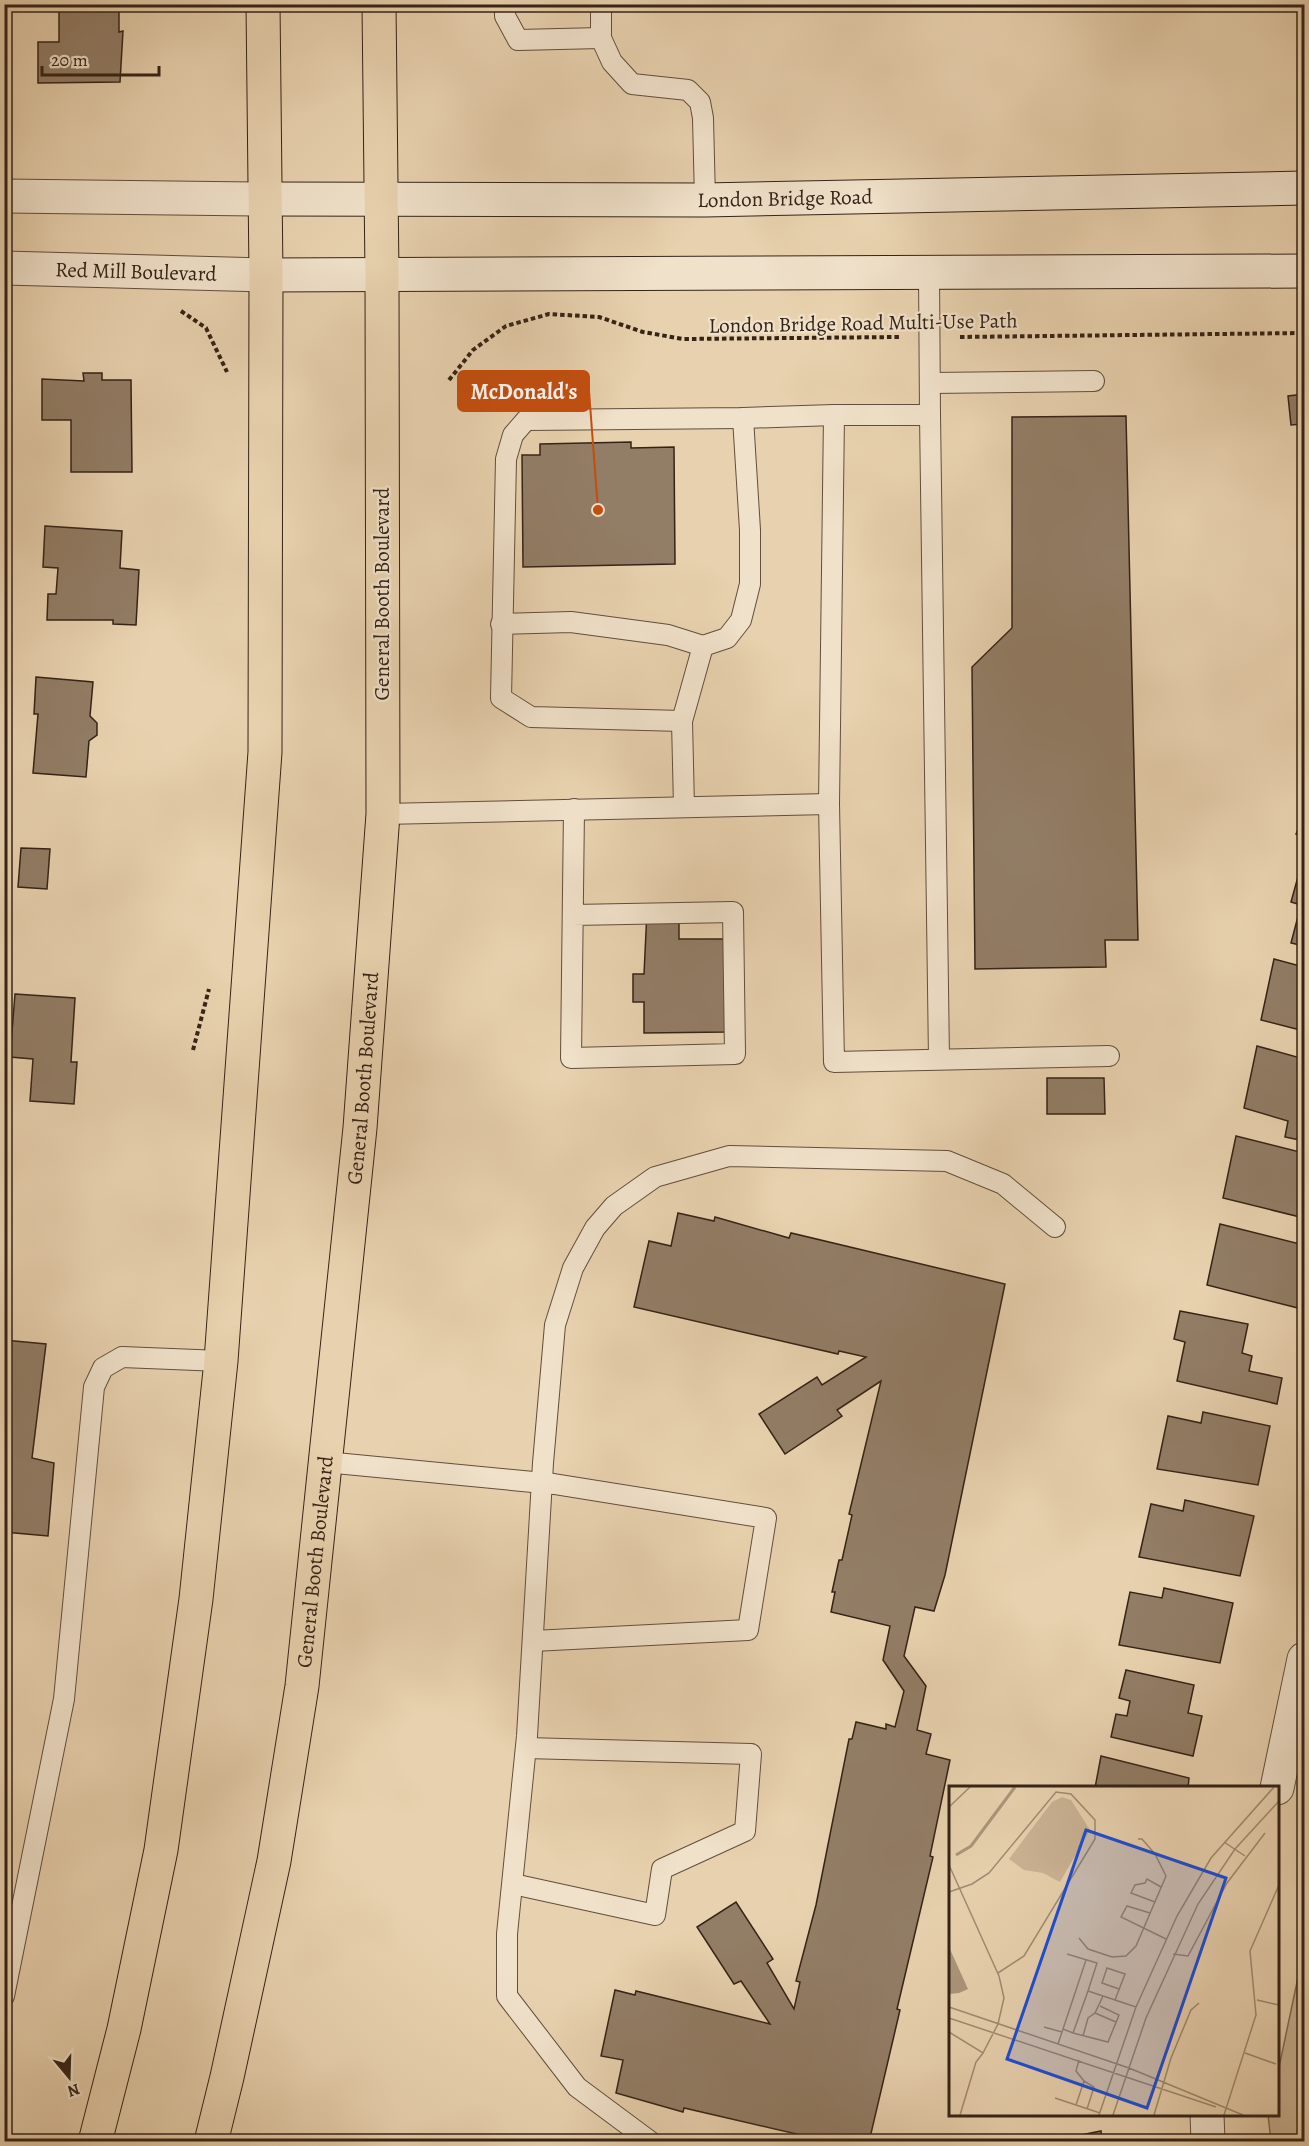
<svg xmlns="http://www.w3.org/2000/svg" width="1309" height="2146" viewBox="0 0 1309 2146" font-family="Alegreya,serif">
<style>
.green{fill:#cab394;stroke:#806b56;stroke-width:1.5}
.building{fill:#927d66;stroke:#352317;stroke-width:1.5}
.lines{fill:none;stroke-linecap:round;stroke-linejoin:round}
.service-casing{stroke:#624e3d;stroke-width:22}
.minor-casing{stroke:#624e3d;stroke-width:35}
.tertiary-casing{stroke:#624e3d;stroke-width:35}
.secondary-casing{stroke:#352317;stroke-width:35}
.trunk-casing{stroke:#352317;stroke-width:35}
.path{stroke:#352317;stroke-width:4;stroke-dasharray:4.5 3;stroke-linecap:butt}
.service{stroke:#f0e1ca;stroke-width:20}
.minor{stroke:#f0e1ca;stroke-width:33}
.tertiary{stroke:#f0e1ca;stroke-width:33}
.secondary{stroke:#f0e1ca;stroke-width:33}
.trunk{stroke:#e8d1ae;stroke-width:33}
.labels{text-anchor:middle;stroke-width:4.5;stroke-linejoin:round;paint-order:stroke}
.street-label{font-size:21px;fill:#352317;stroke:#f0e1ca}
.inset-river{fill:none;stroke:#ab967b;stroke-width:3}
.inset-road{fill:none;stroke:#a08b72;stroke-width:1.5}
.view{fill:#1d4ed8;fill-opacity:0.15;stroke:#1d4ed8;stroke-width:3}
.inset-edge{fill:none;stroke:#352317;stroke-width:3}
.leader{fill:none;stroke:#c44e0e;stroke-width:2}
.callout-dot{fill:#c44e0e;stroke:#f0e1ca;stroke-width:2}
.callout{fill:#c44e0e;stroke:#c44e0e;stroke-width:2}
.callout-label{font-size:22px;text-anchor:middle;font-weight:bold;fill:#fff}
</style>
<rect width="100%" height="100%" fill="#e8d1ae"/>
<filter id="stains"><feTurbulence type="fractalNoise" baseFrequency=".00333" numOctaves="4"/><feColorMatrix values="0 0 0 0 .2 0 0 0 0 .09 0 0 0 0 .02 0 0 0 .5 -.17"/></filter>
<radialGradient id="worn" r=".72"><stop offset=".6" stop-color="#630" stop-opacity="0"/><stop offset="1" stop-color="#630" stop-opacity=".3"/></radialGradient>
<polygon class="green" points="1304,1949 1304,2141 1271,2141 1268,2115 1278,2114 1278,2072"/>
<g class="building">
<polygon points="528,4 567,4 567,6 528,7"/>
<polygon points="672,4 750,4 750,10 672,11"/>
<polygon points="59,10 119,10 119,32 123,31 120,82 38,83 38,42 59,42"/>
<polygon points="83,373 102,373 102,380 131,380 132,472 71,472 71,420 42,420 42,379 84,381"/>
<polygon points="1304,394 1304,446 1302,424 1291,425 1288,396"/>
<polygon points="1126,416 1138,940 1105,940 1106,967 975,969 972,667 1012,628 1012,417"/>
<polygon points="631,442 631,448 674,447 675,564 523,567 522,455 540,455 540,444"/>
<polygon points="45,526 122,531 120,568 139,570 136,625 113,624 113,620 47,620 48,594 56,594 58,568 43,567"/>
<polygon points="36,677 93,682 90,716 97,723 97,735 89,741 86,777 33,773 38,714 34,714"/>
<polygon points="1304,815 1304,837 1296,834"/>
<polygon points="21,848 50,849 47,889 18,887"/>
<polygon points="1299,873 1304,874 1304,946 1291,943 1301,905 1291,902"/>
<polygon points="679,910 679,939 725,939 726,1032 644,1033 644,1002 633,1002 633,974 644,974 647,911"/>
<polygon points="1274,959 1304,967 1304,1031 1261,1020"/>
<polygon points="15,994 75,998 71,1062 77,1062 74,1104 30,1101 33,1059 10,1057"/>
<polygon points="1257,1046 1304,1059 1304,1141 1285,1137 1288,1121 1244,1108"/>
<polygon points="1047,1078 1104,1078 1105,1114 1047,1114"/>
<polygon points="1236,1136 1304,1153 1304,1218 1223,1198"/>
<polygon points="678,1213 714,1221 715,1217 789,1238 791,1233 1005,1284 945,1575 934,1611 915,1607 904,1656 926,1686 917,1730 931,1734 926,1754 950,1760 930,1856 933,1857 897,2009 900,2010 869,2142 831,2142 684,2108 683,2112 616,2093 623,2060 601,2056 615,1990 635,1995 636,1991 770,2024 741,1981 734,1984 697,1927 736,1902 773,1959 767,1963 794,2009 800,1982 796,1981 816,1905 849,1739 852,1739 856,1722 886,1729 886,1724 895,1727 904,1691 883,1660 890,1626 831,1612 835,1592 832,1592 839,1560 842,1560 852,1515 849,1514 881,1381 837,1410 842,1416 785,1454 759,1414 817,1377 822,1385 866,1357 839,1351 838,1354 634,1307 649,1241 671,1246"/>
<polygon points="1220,1224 1304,1245 1304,1265 1298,1308 1207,1285"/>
<polygon points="1180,1311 1248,1324 1242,1353 1252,1356 1249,1371 1282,1378 1277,1404 1177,1381 1185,1342 1174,1339"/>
<polygon points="4,1340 46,1344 32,1458 54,1463 48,1536 4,1532"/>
<polygon points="1203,1412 1270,1426 1258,1485 1157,1469 1168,1416 1201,1423"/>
<polygon points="1185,1500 1254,1516 1240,1576 1139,1557 1151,1504 1183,1511"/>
<polygon points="1164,1588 1233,1603 1220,1663 1119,1645 1130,1592 1162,1598"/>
<polygon points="1126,1670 1194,1685 1188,1713 1202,1716 1193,1756 1111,1737 1116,1714 1127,1716 1130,1701 1119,1698"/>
<polygon points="1101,1756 1189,1778 1188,1788 1095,1788"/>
<polygon points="1101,2131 1102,2142 1046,2142"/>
</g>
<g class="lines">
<defs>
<g id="service">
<polyline points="505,4 505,16 518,40 601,38"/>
<polyline points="601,4 601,38 612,62 632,84 688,90 700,102 703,118 705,200"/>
<polyline points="931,383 1094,381"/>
<polyline points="930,415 939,1059"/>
<polyline points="501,624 571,622 668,635 703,646 727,638 741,620 750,584 750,530 743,418"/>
<polyline points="682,721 531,717 501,698 506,459 513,435 526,420 743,418 834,415"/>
<polyline points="829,804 834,1062 1109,1056"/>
<polyline points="684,807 682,721 703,646"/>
<polyline points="383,814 829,804 834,415 930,415 929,273"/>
<polyline points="573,915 733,912 735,1054 571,1058 574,809"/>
<polyline points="325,1462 554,1484 766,1518 748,1630 533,1641"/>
<polyline points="513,1884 655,1915 662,1869 745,1831 751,1754 526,1748"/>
<polyline points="4,1996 64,1699 94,1387 103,1368 122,1357 221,1361"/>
<polyline points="651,2142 577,2087 507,1996 507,1934 527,1736 543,1463 555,1325 573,1268 595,1228 614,1206 655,1177 729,1156 947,1161 1003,1184 1055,1227"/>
</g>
<g id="minor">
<polyline points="1277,1788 1304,1659"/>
<polyline points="1207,2114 1208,2142"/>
</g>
<g id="tertiary">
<polyline points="4,196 266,199"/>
<path id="s1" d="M4,268L266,275"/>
</g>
<g id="secondary">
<path id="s2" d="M266,199L705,200L1304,188"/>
<polyline points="266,275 1304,271"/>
</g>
<g id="trunk">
<polyline points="95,2142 124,2029 161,1850 196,1599 221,1361 265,752 266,275 263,4"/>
<path id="s3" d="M211,2142L227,2077L274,1861L302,1686L360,1128L383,814L382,275L379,4"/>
</g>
</defs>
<use href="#service" class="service-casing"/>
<use href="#minor" class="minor-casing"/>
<use href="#tertiary" class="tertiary-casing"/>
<use href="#secondary" class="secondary-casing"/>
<use href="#trunk" class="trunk-casing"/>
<g class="path">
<polyline points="181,311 206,328 227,372"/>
<polyline points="960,337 1304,333"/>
<polyline points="449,380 473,350 506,326 549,314 599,317 643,332 683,339 899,337"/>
<polyline points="193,1050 209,989"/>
</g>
<use href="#service" class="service"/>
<use href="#minor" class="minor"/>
<use href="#tertiary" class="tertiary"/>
<use href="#secondary" class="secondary"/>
<use href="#trunk" class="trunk"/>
</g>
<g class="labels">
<g class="street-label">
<text dy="7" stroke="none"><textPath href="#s2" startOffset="519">London Bridge Road</textPath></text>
<text dy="7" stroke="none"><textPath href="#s1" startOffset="132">Red Mill Boulevard</textPath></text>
<text transform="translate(863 323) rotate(-1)" y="7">London Bridge Road Multi-Use Path</text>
<text transform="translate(382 594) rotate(-90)" y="7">General Booth Boulevard</text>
<text dy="7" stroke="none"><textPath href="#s3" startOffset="1076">General Booth Boulevard</textPath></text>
<text dy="7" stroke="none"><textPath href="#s3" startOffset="590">General Booth Boulevard</textPath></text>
</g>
</g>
<g transform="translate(949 1786)">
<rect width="330" height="330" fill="#e8d1ae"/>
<path d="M113,11L122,14L141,44L111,96L94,87L75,84L60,73L103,16Z" fill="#cab394"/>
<path d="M0,161L19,203L10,207L0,208Z" fill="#ab967b"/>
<path class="inset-river" d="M7,69L22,60L66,1"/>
<path class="inset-road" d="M0,21L21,1M275,56L296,70M0,79L50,190L55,212L49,238L34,267L0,246M0,106L23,98L40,87L107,6L122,8L146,34V53L75,170L49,187M206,116L182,107L186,99L196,97L198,93L212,101M201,127L178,120L172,131L217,153M130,152L139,163L163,171L177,170L187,160L217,90L206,68L193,53H189M118,168L148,177L139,205M224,168L239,170L278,97L316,47M166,214L176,188L158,182L153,197L170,203M308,214L330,219M0,221L180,282M146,227L167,236M0,232L177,291M95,241L113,246M114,243L137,174M124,247L159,256L170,229L151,220M134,250L139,232L146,227L154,210M109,258L114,243L124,247L139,205L187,221M296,267L327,278M180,282L294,329M177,291L267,321M135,295L145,301L138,323M106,312L151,327M127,319L135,295L127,285L130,274M11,329L27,276L34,267M150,329L187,221L228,130L262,72L325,1M164,329L197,232L249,118L286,63L330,15M205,329L222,272L242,224L250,217M275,329L307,229L301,165L330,99"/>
<path class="view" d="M137,44L277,92L198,322L58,273Z"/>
<rect width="330" height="330" class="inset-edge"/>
</g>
<path class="leader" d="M598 510L589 391"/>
<circle class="callout-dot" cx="598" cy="510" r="6"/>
<rect class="callout" x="458" y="371" width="131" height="40" rx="6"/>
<g class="callout-label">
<text x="524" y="399">McDonald's</text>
</g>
<rect width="1309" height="2146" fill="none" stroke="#e8d1ae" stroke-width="24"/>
<rect x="6" y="6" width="1297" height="2134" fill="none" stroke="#352317" stroke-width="3"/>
<rect x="12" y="12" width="1285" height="2122" fill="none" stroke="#352317" stroke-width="1.5"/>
<g transform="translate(69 2077) rotate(161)" stroke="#f0e1ca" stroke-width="4.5" paint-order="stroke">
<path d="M0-4.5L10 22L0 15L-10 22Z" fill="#352317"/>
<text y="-9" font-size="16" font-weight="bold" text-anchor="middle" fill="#352317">N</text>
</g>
<path d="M42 66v9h117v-9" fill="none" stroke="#352317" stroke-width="3"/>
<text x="51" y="66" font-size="18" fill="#352317" stroke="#f0e1ca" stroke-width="4.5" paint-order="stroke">20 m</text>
<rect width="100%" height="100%" filter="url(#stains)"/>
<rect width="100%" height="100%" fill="url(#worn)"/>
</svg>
